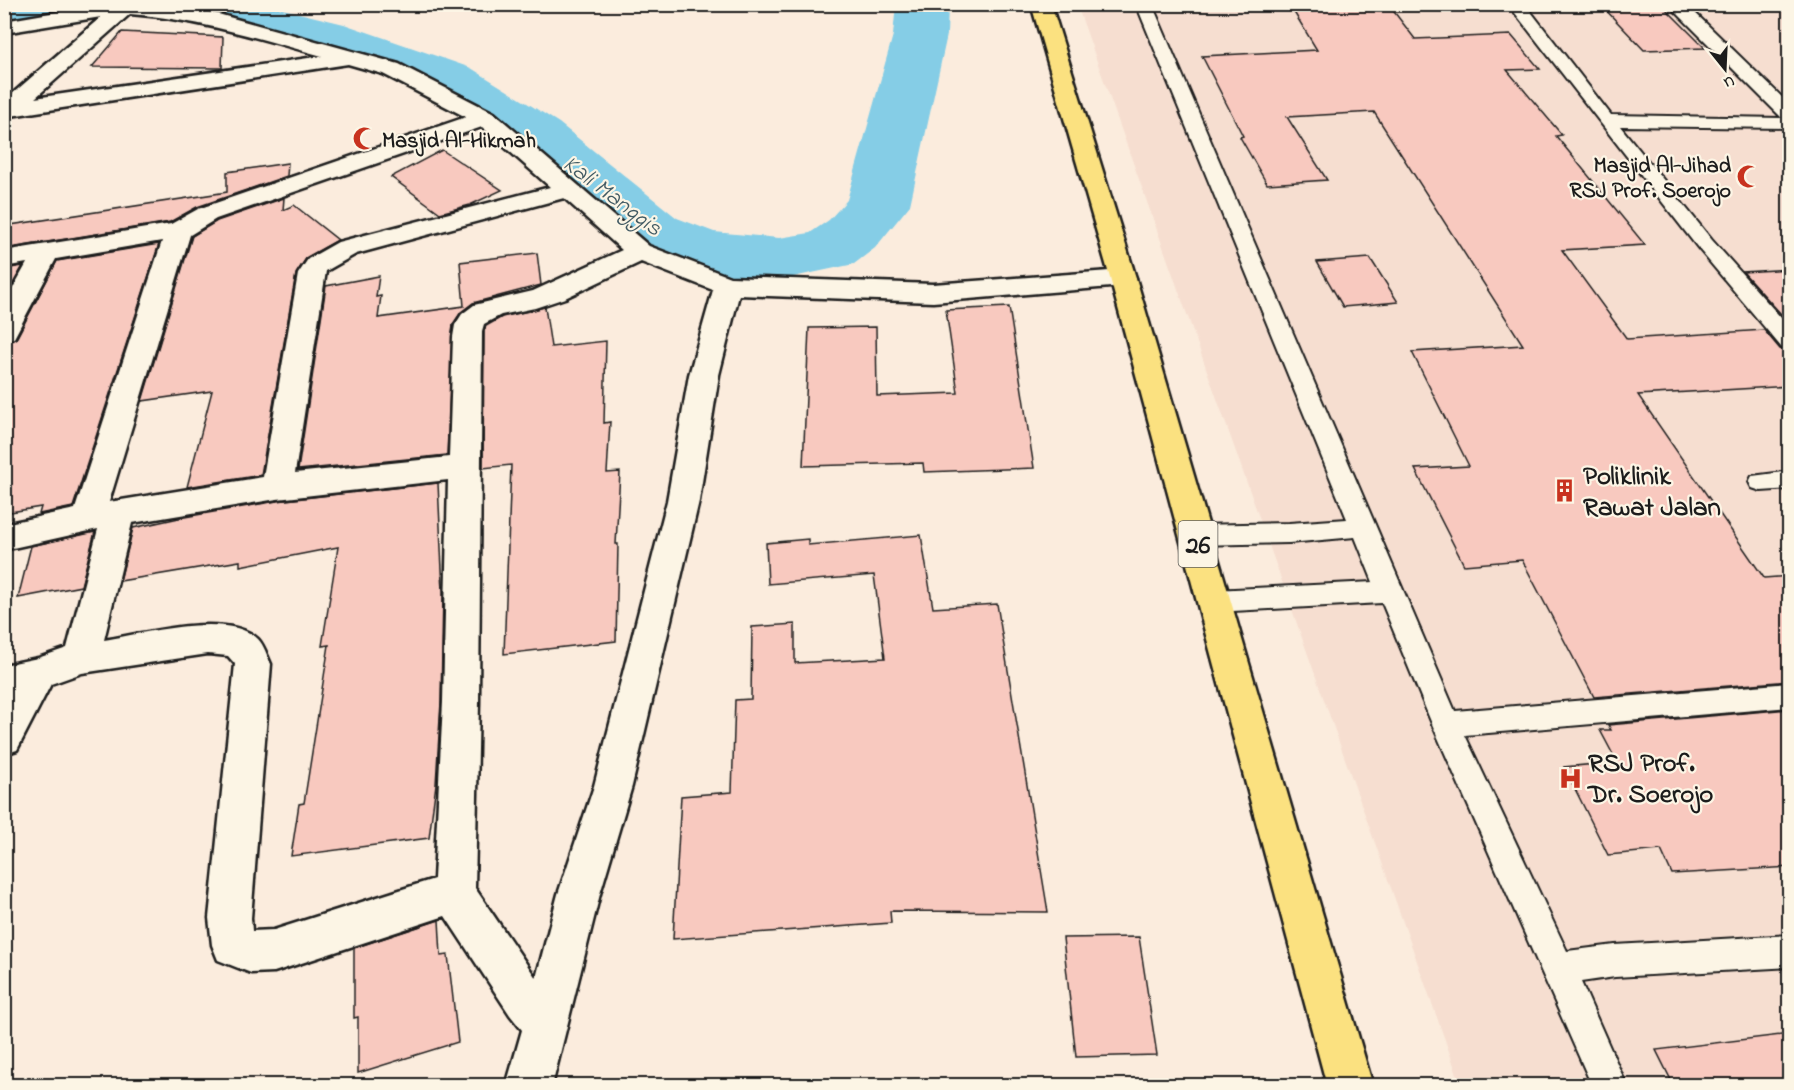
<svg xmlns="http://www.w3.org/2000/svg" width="1794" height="1090" viewBox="0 0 1794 1090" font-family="'Indie Flower',sans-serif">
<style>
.built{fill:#f6ded0}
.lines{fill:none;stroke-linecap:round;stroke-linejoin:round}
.river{fill:#85cde6;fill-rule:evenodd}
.building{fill:#f8c9bf;stroke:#1c1c1c;stroke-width:1.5}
.lane-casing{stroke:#1c1c1c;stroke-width:4}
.street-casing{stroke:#1c1c1c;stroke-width:5}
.highway-casing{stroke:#1c1c1c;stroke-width:5}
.lane{fill:#fcf5e5;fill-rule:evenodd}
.street{fill:#fcf5e5;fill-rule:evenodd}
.highway{fill:#fbe180;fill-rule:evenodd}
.labels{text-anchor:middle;stroke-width:4.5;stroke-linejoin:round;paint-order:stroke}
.far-poi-label{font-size:22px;font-weight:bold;fill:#1c1c1c;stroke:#fcf5e5;text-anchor:start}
.far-water-label{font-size:24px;font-style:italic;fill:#415a63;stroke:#fcf5e5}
.shield{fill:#fcf5e5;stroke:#5f5d58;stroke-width:1.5}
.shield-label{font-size:26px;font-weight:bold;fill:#1c1c1c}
.poi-label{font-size:27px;font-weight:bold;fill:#1c1c1c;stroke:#fcf5e5;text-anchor:start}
</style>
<rect width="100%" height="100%" fill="#fbecdd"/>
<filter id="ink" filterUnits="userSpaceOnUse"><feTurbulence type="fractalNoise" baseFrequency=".0167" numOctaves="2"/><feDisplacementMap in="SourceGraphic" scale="12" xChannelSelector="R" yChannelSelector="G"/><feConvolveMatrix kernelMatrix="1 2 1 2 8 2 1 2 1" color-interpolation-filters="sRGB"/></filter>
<g filter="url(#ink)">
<polygon class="built" points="1077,5 1789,5 1789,1085 1461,1085"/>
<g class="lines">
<g class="river">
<polygon points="4,4 87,4 79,15 4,30"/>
<polygon points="165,4 262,4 344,24 471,68 559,123 677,218 714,232 779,238 810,233 829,220 847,200 893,35 896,4 948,4 947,35 910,205 875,248 854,264 779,280 704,272 680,265 631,246 517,149 431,92 308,47 173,15"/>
</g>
</g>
<g class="building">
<polygon points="1289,4 1388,4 1415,39 1511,35 1540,69 1507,70 1562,135 1556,136 1645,245 1562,250 1627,339 1764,330 1780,349 1790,352 1790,386 1638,395 1764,578 1790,576 1790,681 1594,697 1522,560 1464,565 1415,469 1469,466 1412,352 1523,345 1374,112 1287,117 1327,180 1267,184 1240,137 1243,136 1202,56 1317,50"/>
<polygon points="1600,4 1661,4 1705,48 1644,50"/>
<polygon points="122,32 223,37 222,68 92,67"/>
<polygon points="442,150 502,190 470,205 440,213 391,177"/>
<polygon points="288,163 287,176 197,207 170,222 4,249 4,226 227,192 227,172"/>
<polygon points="284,198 283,210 294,205 338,240 307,257 296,274 261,475 187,487 212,391 142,401 192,236 217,221"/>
<polygon points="159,244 73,507 39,514 41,507 4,513 4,342 16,339 57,261"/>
<polygon points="537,253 541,285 473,303 461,312 453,324 447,455 298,470 326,286 379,276 376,297 381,296 378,318 464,306 460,262"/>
<polygon points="1370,258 1398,302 1343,307 1317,262"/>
<polygon points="23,266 4,299 4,269"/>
<polygon points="1790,269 1790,324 1743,272"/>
<polygon points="545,307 551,347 606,341 604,423 610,422 607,473 620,472 616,544 618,544 616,641 504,654 511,465 483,468 484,331 486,326 502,317"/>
<polygon points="1009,307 1034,468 924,472 923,463 803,466 809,328 876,327 877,396 958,393 946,310"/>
<polygon points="438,483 443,592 441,702 436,784 429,838 291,856 299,804 304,803 329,645 322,646 338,547 240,566 240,561 120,581 133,528 179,518 277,501"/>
<polygon points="95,532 81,586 18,598 31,546"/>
<polygon points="921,535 933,608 997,604 1048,912 890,911 891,923 673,939 681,796 732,792 735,700 751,699 752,627 795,624 795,663 885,658 874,575 768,584 766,543 808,539 808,545"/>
<polygon points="1790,709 1790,867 1672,874 1661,850 1608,855 1564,767 1617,762 1600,730 1611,730 1608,725"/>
<polygon points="439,920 441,956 448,955 458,1042 358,1073 358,1017 354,1018 354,948"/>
<polygon points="1139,937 1157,1055 1076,1057 1063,938"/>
<polygon points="1790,1034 1790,1086 1674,1086 1656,1050"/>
</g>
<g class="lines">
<defs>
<g id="lane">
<polygon points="1136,4 1152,4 1455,711 1790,683 1790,707 1465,735 1567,951 1615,945 1790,935 1790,967 1615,977 1581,982 1627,1086 1592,1086 1432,724 1382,603 1214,612 1205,609 1201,601 1205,593 1214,590 1373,582 1355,537 1289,543 1195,545 1186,542 1182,535 1186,528 1195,525 1289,523 1347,519"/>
<polygon points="1508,4 1525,4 1611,115 1782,118 1668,4 1686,4 1790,105 1790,128 1620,126 1712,240 1790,328 1790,350 1782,348 1698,248"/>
<polygon points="1790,471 1790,489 1761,491 1752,488 1749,482 1752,476"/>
</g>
<path id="street" d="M103,4H168L218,14L399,64L494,113L649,246L730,277L933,284L1123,270L1132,272L1136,278L1132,284L1123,286L933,302L739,295L719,375L699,501L632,786L600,894L552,1086H506L522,1030L510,1015L445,916L274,972L251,973L218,960L212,945L209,918L235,664L228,656L208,654L82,673L51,684L17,750L4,754V701L8,695H4V665L38,658L67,648L98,529L4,550V524L75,509L162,241L56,259L14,338L4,340V304L27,263L4,267V251L171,224L198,209L466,117L383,74L348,64L4,117V101L101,17L4,33V21ZM130,14C196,19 258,38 322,56L35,98ZM482,127L550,187L338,242L308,259L298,274L263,477L109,502L190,235L216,219ZM564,198L622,250L533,291L474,305L462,314L455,325L453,337L449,457L295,473L326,271L356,254ZM641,262L713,290L689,375L667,501L594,786L558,894L536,978L475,888L479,702L482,331L484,324L501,315L535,308L565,298ZM448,480L443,702L434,879L274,930L252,931L251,918L271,664C267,656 264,645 258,639C228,610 142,634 104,640L132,523L277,499Z"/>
<polygon id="highway" points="1031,4 1051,4 1136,278 1373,1086 1327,1086 1110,278"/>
</defs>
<use href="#lane" class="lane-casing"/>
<use href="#street" class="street-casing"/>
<use href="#highway" class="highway-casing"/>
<use href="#lane" class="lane"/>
<use href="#street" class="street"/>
<use href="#highway" class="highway"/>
</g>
</g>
<defs>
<symbol id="mosque-bare" viewBox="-9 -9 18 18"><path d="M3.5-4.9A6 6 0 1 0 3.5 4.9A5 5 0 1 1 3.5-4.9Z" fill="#c8321e" stroke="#fcf5e5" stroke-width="2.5" paint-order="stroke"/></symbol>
<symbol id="building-bare" viewBox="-9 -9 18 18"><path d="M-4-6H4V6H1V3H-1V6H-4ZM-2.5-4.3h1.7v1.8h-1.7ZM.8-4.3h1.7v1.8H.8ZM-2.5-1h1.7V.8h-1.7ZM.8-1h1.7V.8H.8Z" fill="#c8321e" stroke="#fcf5e5" stroke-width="2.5" paint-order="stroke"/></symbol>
<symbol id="hospital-bare" viewBox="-9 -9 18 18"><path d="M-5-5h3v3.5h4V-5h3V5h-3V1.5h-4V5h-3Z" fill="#c8321e" stroke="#fcf5e5" stroke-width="2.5" paint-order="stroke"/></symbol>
</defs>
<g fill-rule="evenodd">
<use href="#mosque-bare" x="348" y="122" width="33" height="33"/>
<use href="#mosque-bare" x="1732" y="160" width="33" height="33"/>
<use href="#building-bare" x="1548" y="474" width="33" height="33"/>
<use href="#hospital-bare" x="1554" y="762" width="33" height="33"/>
</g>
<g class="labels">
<g class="far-poi-label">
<text x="382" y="147">Masjid Al-Hikmah</text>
<text x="1731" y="172" text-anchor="end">Masjid Al-Jihad<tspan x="1731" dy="25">RSJ Prof. Soerojo</tspan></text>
</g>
<g class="far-water-label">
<text transform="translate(613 195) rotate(37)" y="8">Kali Manggis</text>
</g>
<rect class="shield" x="1178.5" y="521" width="39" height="46" rx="4.5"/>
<g class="shield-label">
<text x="1198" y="553">26</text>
</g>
<g class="poi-label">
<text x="1583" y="484">Poliklinik<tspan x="1583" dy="31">Rawat Jalan</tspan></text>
<text x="1588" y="771">RSJ Prof.<tspan x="1588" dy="31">Dr. Soerojo</tspan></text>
</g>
</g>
<rect width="1794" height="1090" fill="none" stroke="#fcf5e5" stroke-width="24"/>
<rect x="12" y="12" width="1770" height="1066" fill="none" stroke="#1c1c1c" stroke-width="2" filter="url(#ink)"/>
<g transform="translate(1725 69) rotate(162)" stroke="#fcf5e5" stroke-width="4.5" paint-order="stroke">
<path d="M0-4.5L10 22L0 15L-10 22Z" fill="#1c1c1c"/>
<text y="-9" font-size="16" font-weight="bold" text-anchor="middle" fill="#1c1c1c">U</text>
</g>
</svg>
